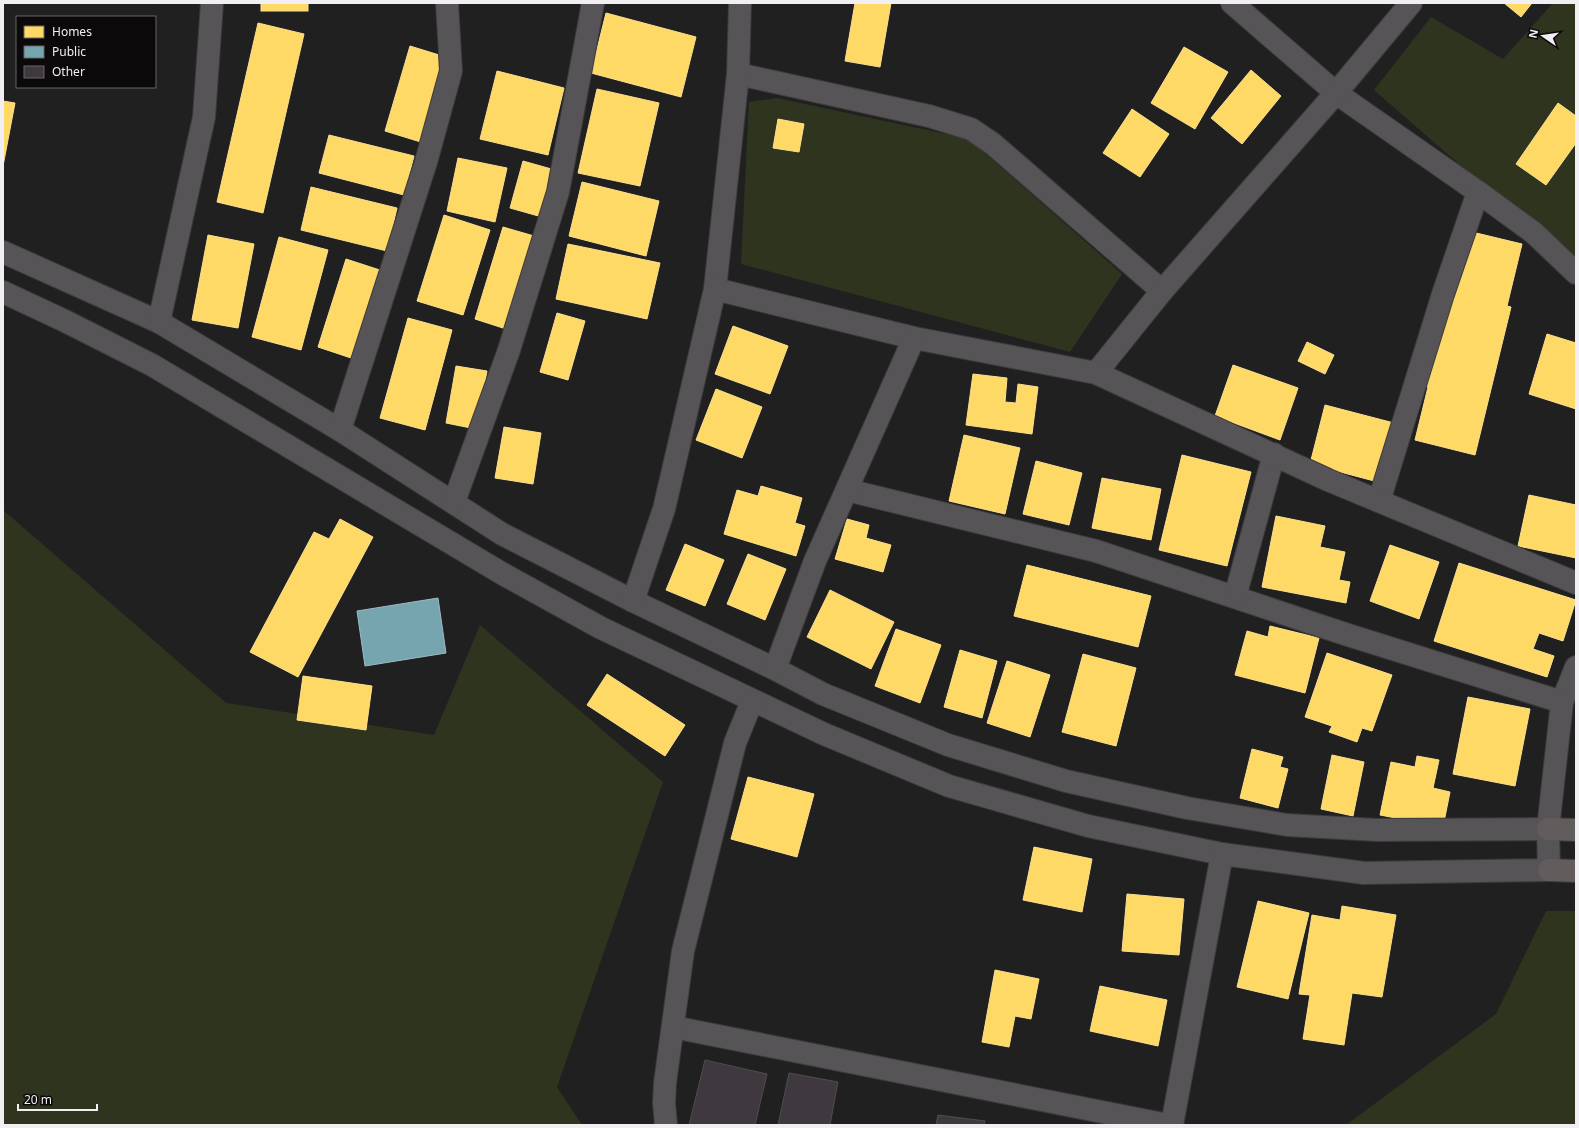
<svg xmlns="http://www.w3.org/2000/svg" width="1579" height="1128" viewBox="0 0 1579 1128" font-family="'Noto Sans',sans-serif">
<style>
.green{fill:#2f341f}
.homes{fill:#ffd966;stroke:#fbe090}
.public{fill:#76a5af;stroke:#9bbbc3}
.building{fill:#3f383f;stroke:#4f4d4f}
.lines{fill:none;stroke-linecap:round;stroke-linejoin:round}
.minor-casing{stroke:#3c3b3c;stroke-width:24}
.major-casing{stroke:#3c3b3c;stroke-width:24}
.minor{stroke:#565456;stroke-width:22}
.major{stroke:#625c5d;stroke-width:22}
</style>
<rect width="100%" height="100%" fill="#212021"/>
<g class="green">
<polygon points="1553,3 1576,3 1576,266 1374,90 1431,17 1503,59"/>
<polygon points="777,98 969,139 1122,274 1070,352 741,264 749,102"/>
<polygon points="3,510 226,703 434,735 480,625 663,782 557,1087 582,1125 3,1125"/>
<polygon points="1546,911 1576,911 1576,1125 1346,1125 1496,1014"/>
</g>
<g class="homes">
<rect x="261" y="3" width="47" height="8"/>
<polygon points="855,3 891,3 880,67 845,61"/>
<polygon points="1504,3 1532,3 1521,17"/>
<polygon points="606,13 696,37 681,97 591,73"/>
<polygon points="258,23 304,34 263,213 217,202"/>
<polygon points="410,46 449,58 424,143 385,131"/>
<polygon points="1184,47 1228,72 1195,129 1151,103"/>
<polygon points="1251,70 1281,96 1242,144 1211,118"/>
<polygon points="497,71 564,88 548,155 480,139"/>
<polygon points="597,89 659,103 640,186 578,173"/>
<polygon points="3,101 15,103 3,166"/>
<polygon points="1558,103 1576,116 1576,143 1546,185 1516,164"/>
<polygon points="1132,109 1169,134 1140,177 1103,153"/>
<polygon points="778,119 804,124 799,152 773,148"/>
<polygon points="329,135 414,156 404,195 319,173"/>
<polygon points="458,158 507,168 495,222 447,211"/>
<polygon points="523,161 555,170 542,217 510,208"/>
<polygon points="582,182 659,201 646,256 569,236"/>
<polygon points="311,187 397,208 387,251 301,230"/>
<polygon points="444,215 490,230 463,315 417,301"/>
<polygon points="503,227 534,236 506,329 475,319"/>
<polygon points="1468,231 1522,244 1507,306 1511,307 1475,455 1415,440 1428,387 1421,385"/>
<polygon points="208,235 254,244 238,328 192,320"/>
<polygon points="279,237 328,250 301,350 252,337"/>
<polygon points="568,244 660,263 647,319 556,299"/>
<polygon points="346,259 386,272 357,360 318,347"/>
<polygon points="557,313 585,321 568,380 540,372"/>
<polygon points="408,318 452,330 425,430 380,418"/>
<polygon points="733,326 788,346 770,394 715,374"/>
<polygon points="1547,334 1576,343 1576,409 1529,394"/>
<polygon points="1307,342 1334,355 1325,374 1298,361"/>
<polygon points="1233,365 1298,388 1280,440 1215,416"/>
<polygon points="456,366 487,371 476,429 446,423"/>
<polygon points="973,374 1007,378 1005,402 1016,403 1018,384 1038,387 1032,434 966,425"/>
<polygon points="716,389 762,407 742,458 696,440"/>
<polygon points="1325,405 1394,423 1378,482 1310,464"/>
<polygon points="504,427 541,433 533,484 495,478"/>
<polygon points="964,435 1020,448 1005,514 949,501"/>
<polygon points="1182,455 1251,472 1227,566 1159,550"/>
<polygon points="1036,461 1082,473 1069,525 1023,514"/>
<polygon points="1102,478 1161,489 1151,540 1092,528"/>
<polygon points="761,486 802,498 795,523 805,526 796,556 724,534 737,490 758,496"/>
<polygon points="1529,495 1576,505 1576,558 1518,546"/>
<polygon points="1276,516 1325,526 1320,547 1345,552 1339,580 1350,582 1346,603 1262,587"/>
<polygon points="340,519 373,537 298,677 250,652 314,532 329,539"/>
<polygon points="847,519 869,525 866,538 891,545 883,572 835,559"/>
<polygon points="685,544 724,560 705,606 666,590"/>
<polygon points="1390,545 1439,562 1419,619 1370,601"/>
<polygon points="748,554 786,569 765,620 727,604"/>
<polygon points="1459,563 1576,600 1563,641 1539,633 1533,649 1554,656 1547,677 1434,641"/>
<polygon points="1027,565 1151,596 1138,647 1014,616"/>
<polygon points="830,590 894,622 871,669 807,637"/>
<polygon points="1270,626 1319,638 1305,693 1235,675 1247,631 1268,637"/>
<polygon points="896,629 941,645 920,703 875,686"/>
<polygon points="960,650 997,661 982,718 944,707"/>
<polygon points="1327,653 1392,675 1372,731 1362,728 1357,742 1329,732 1332,726 1305,717"/>
<polygon points="1083,654 1136,668 1116,746 1062,732"/>
<polygon points="1007,661 1050,675 1030,737 987,723"/>
<polygon points="607,674 685,725 665,756 587,705"/>
<polygon points="303,676 372,686 366,730 297,720"/>
<polygon points="1468,697 1530,709 1515,786 1453,774"/>
<polygon points="1252,749 1283,757 1280,767 1288,769 1278,808 1240,798"/>
<polygon points="1332,755 1364,762 1353,816 1321,809"/>
<polygon points="1417,756 1439,760 1433,788 1450,792 1443,827 1380,815 1391,762 1415,767"/>
<polygon points="748,777 814,794 797,857 731,839"/>
<polygon points="1034,847 1092,859 1082,912 1023,900"/>
<polygon points="1127,894 1184,899 1179,955 1122,951"/>
<polygon points="1258,901 1309,913 1288,999 1237,987"/>
<polygon points="1342,906 1396,915 1382,997 1352,993 1344,1045 1303,1039 1310,995 1299,994 1312,915 1340,920"/>
<polygon points="995,970 1039,979 1031,1019 1015,1016 1009,1047 982,1042"/>
<polygon points="1100,986 1167,1000 1158,1046 1090,1031"/>
</g>
<polygon class="public" points="438,598 446,653 365,666 357,611"/>
<g class="building">
<polygon points="705,1060 767,1074 755,1125 689,1125"/>
<polygon points="789,1073 838,1082 830,1125 778,1125"/>
<polygon points="938,1115 985,1121 984,1125 936,1125"/>
</g>
<g class="lines">
<defs>
<g id="minor">
<polyline points="1232,3 1336,93 1478,192"/>
<polyline points="738,74 929,116 971,129 993,144 1162,291"/>
<polyline points="3,252 159,322 340,430 502,534 633,601 775,669 823,694 948,745 1066,781 1187,808 1287,825 1377,830 1548,829"/>
<polyline points="715,289 738,74 740,3"/>
<polyline points="3,292 65,321 152,365 503,574 601,628 824,734 949,786 1088,826 1222,854 1364,873 1549,870 1548,829 1562,702 1576,667"/>
<polyline points="159,322 204,117 212,3"/>
<polyline points="1096,373 1162,291 1336,93 1411,3"/>
<polyline points="340,430 426,162 451,71 447,3"/>
<polyline points="847,490 1096,551 1345,634 1562,702"/>
<polyline points="1379,501 1443,294 1478,192 1534,233 1576,273"/>
<polyline points="454,502 509,350 558,192 593,3"/>
<polyline points="1235,597 1274,454"/>
<polyline points="633,601 664,509 715,289 914,338 1096,373 1328,480 1576,583"/>
<polyline points="775,669 815,561 914,338"/>
<polyline points="673,1027 1168,1125"/>
<polyline points="666,1125 664,1103 665,1083 683,951 735,743 752,701"/>
<polyline points="1172,1125 1222,854"/>
</g>
<g id="major">
<polyline points="1548,829 1576,830"/>
<polyline points="1549,870 1576,871"/>
</g>
</defs>
<use href="#minor" class="minor-casing"/>
<use href="#major" class="major-casing"/>
<use href="#minor" class="minor"/>
<use href="#major" class="major"/>
</g>
<rect width="1579" height="1128" fill="none" stroke="#f1eff1" stroke-width="8"/>
<rect x="16" y="16" width="140" height="72" fill="#0b090a" stroke="#676566"/>
<rect x="24" y="26" width="20" height="12" fill="#ffd966" stroke="#676566"/>
<text x="52" y="36" font-size="12" fill="#f1eff1">Homes</text>
<rect x="24" y="46" width="20" height="12" fill="#76a5af" stroke="#676566"/>
<text x="52" y="56" font-size="12" fill="#f1eff1">Public</text>
<rect x="24" y="66" width="20" height="12" fill="#3f383f" stroke="#676566"/>
<text x="52" y="76" font-size="12" fill="#f1eff1">Other</text>
<g transform="translate(1543 36) rotate(283)" stroke="#0b090a" stroke-width="3" paint-order="stroke">
<path d="M0-3L7 15L0 10L-7 15Z" fill="#f1eff1"/>
<text y="-6" font-size="11" font-weight="bold" text-anchor="middle" fill="#f1eff1">N</text>
</g>
<path d="M18 1104v6h79v-6" fill="none" stroke="#f1eff1" stroke-width="2"/>
<text x="24" y="1104" font-size="12" fill="#f1eff1" stroke="#0b090a" stroke-width="3" paint-order="stroke">20 m</text>
</svg>
